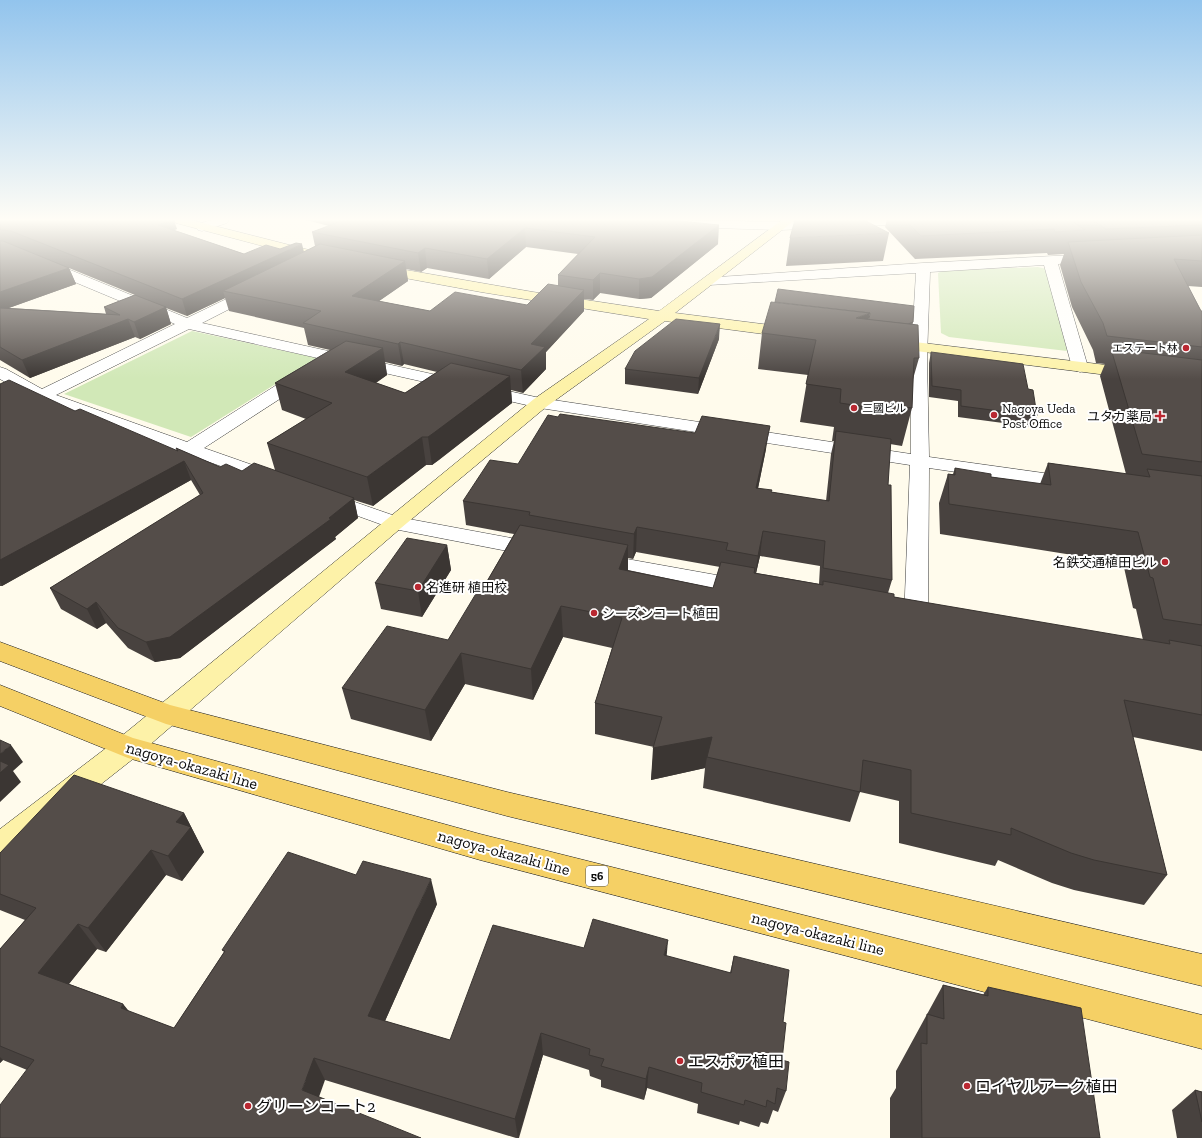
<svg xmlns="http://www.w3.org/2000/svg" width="1202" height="1138" viewBox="0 0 1202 1138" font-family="'Zilla Slab','Noto Sans JP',serif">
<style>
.green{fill:#d1e8b7}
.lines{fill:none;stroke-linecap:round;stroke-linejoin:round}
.street-casing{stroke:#3f3f3f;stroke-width:1}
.secondary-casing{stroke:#2e2e2e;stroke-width:1}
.primary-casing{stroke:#1d1d1d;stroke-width:1}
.street{fill:#fff;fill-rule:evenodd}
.secondary{fill:#fdf2a8;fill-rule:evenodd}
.primary{fill:#f5d065;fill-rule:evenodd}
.wall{fill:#48423f;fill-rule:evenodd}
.shaded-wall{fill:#3b3633}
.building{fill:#544d49;stroke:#3b3633}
.poi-dot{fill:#b92831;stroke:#fff;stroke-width:1.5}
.labels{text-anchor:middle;stroke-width:4;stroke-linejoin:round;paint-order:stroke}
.far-poi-label{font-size:11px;fill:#0c0c0c;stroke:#fff;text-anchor:end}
.shield{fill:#fff;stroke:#555;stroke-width:1}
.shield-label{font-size:12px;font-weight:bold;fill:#0c0c0c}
.poi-label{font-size:13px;fill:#0c0c0c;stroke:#fff;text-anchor:start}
.near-street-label{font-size:16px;fill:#0c0c0c;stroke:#fff}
.near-poi-label{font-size:16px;fill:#0c0c0c;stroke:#fff;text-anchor:start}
</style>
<rect width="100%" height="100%" fill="#fffbec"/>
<g class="green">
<polygon points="1038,267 1046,269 1067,351 949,337 941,333 938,273 942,271"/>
<polygon points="192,331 317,358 191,437 64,394"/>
</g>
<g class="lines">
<defs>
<g id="street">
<polygon points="212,220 229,220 227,223 202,231 198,230 196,227 198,224"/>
<polygon points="683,220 781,222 839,220 916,220 914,223 910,224 781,230 679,227 677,224 679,221"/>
<polygon points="0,247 17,248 187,318 249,288 254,287 259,288 261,291 259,294 202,323 540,398 911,454 911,357 916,273 709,285 704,284 702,281 704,278 923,263 1091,254 1096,255 1098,258 1096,261 1058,264 1088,367 1086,370 1080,372 1074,370 1072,367 1044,265 930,272 927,357 929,457 1072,477 1079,479 1082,483 1079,487 1072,489 929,468 928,621 924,627 916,629 908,627 904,621 910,465 540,408 189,329 56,395 187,442 297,372 303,371 309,372 311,376 309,380 204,448 281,475 284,479 281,483 274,485 35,400 0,379 0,367 6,369 42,389 175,324 10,255 0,255"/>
<polygon points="329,493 398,517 538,543 546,545 549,550 546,555 538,557 394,529 322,503 319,499 322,495"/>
<polygon points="599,554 744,580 752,583 755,588 752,593 744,596 591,566 588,561 591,556"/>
</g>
<g id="secondary">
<polygon points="174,220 191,220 317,252 319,255 317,258 312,259 176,223"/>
<polygon points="782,220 795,220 675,313 794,328 799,330 802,333 799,336 794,338 665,321 546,407 401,528 138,755 11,855 0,859 0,829 118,739 534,399 649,319 481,292 372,272 370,269 372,266 377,265 533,292 659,311"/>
<polygon points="890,339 1131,368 1137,369 1139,373 1137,377 1131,378 884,347 882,344 884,341"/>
</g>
<g id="primary">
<polygon points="0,642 170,705 507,792 1202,954 1202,986 507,816 166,724 0,661"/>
<polygon points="0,685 133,738 480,834 1202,1015 1202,1049 480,860 128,758 0,706"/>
</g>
</defs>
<use href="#street" class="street-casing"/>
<use href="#secondary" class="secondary-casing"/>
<use href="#primary" class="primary-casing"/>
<use href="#street" class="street"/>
<use href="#secondary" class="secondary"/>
<use href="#primary" class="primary"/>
</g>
<g class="wall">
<path d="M0,220L177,229L174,230L244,254L280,249L304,252L315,246L312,232L329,226L306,220H670L718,244L651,298L639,299L600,293L593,300L584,299V311L546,352V369L523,393L511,390L512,403L439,460L432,465H426L373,506L354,500L358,518L335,537L336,539L180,658L155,662L128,648L106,623L97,629L61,609L50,588L200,495L191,480L2,586H0V384L75,411L177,451L176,448L220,467L242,471L275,470L267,443L306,419L282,410L275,383L330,350L308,345L304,328L229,311L225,298L187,316L166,308L171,324L140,339L135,337L30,378L0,360ZM526,247L578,254L558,275V286L527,305L430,311L379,301L408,281L406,269L421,272L427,268L489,279ZM69,268L135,295L104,307L106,314L9,308L76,284ZM385,362L402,366L404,364L437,372L405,393L376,383L387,375Z"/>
<path d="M887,220H1202V287L1188,286L1201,311H1202V751L1133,737L1167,875L1144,905L1074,890L1052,883L998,860L995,866L899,843V801L860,792L850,822L703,788L705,768L651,780L654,747L595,734V703L612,648L563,637L533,700L465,684L431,741L351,719L342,688L448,640L486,583L514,534L466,525L463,501L518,464L766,449L758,488L771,492L826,501L831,454L834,441H832L834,427L800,422L808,375L758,369L762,333L913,322L912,325L919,358L913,379L912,408L902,446L890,444L888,485L892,580L888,593L894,597L1143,640L1136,609L1133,608L1123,563L940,534L939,503L948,474H953L955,468L991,477L1040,484L1048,463L1126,474L1100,376L1105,364L1096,363L1093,350L1072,307L1060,265L1064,254L1048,255L1047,253L915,259L885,227ZM636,552L720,567L713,588L628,570V558L633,559ZM760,556L820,566L819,584L756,573Z"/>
<polygon points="889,233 883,261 786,266 790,238"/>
<polygon points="719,339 698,394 625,384 625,369"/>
<polygon points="931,352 1037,416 1033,427 958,417 958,401 929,397 929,363"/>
<polygon points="447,545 451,570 422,617 381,609 375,583"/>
<polygon points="184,813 204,852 182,881 166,875 106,952 97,949 69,984 123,1004 128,1011 174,1028 224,952 222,950 437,904 385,1021 450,1040 584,948 667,956 730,973 734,956 783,1022 782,1060 786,1091 778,1112 773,1110 768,1124 761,1122 759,1127 740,1121 739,1125 697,1113 698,1104 647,1088 644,1100 601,1087 601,1080 590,1076 589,1070 543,1055 519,1138 516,1138 325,1080 27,1070 3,1060 0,1063 0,949 25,920 0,910 0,853"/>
<polygon points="943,985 983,995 988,987 1100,1138 890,1138 890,1098 896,1088 896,1071"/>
<polygon points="1195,1090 1202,1092 1202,1138 1177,1138 1172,1110"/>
</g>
<g class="shaded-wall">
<polygon points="160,220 174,220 177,229 171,231 158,225"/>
<polygon points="719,225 718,244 651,298 639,299 639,279"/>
<polygon points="525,228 526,247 489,279 487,259"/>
<polygon points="302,244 306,260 223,291 225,298 187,316 182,299"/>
<polygon points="425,248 427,268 421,272 418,253"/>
<polygon points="405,261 408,281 356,317 352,296"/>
<polygon points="69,268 76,284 0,311 0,292"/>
<polygon points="600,273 600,293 593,300 593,280"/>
<polygon points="584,290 584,311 546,352 546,369 523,393 521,370 531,344"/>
<polygon points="166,307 171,324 140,339 134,322"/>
<polygon points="870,313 863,348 856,318"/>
<polygon points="128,319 135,337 30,378 22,360"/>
<polygon points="720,324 719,339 698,394 699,378"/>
<polygon points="400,342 404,364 402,366 398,344"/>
<polygon points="383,348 387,375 350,400 345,372"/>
<polygon points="510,376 512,403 432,465 428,437"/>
<polygon points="770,426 766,449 753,513 756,488"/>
<polygon points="422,437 426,465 373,506 367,477"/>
<polygon points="184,461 191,480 2,586 0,581 0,560"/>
<polygon points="354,498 358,518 335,537 336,539 180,658 155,662 146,642 329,518"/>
<polygon points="637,527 636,552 633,559 634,534"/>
<polygon points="763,531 760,556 754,582 758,556"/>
<polygon points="447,545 451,570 422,617 418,591"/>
<polygon points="628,545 628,575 619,569"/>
<polygon points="96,602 106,623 97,629 87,609"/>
<polygon points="561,606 563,637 533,700 531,669"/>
<polygon points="461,653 465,684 431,741 425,710"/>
<polygon points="712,737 707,757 705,768 651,780 653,748"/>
<polygon points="11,745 23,762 13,771 21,782 0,802 0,754"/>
<polygon points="184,813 204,852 182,881 168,856 176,822"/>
<polygon points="151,850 166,875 106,952 88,928"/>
<polygon points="431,879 437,904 377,1039 368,1016"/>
<polygon points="78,924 97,949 59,996 38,973"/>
<polygon points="668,940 666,964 664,955"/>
<polygon points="123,1004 142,1027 121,1008"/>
<polygon points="541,1033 543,1055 518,1138 515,1119"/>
<polygon points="0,1057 3,1060 0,1063"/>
<polygon points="314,1058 325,1080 314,1111 302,1090"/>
<polygon points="649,1067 647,1088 644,1100 646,1079"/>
</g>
<g class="building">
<polygon points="0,220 164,220 168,221 158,225 244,254 266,245 280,249 296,243 302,244 182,299 11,231 0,230"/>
<polygon points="344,220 670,220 719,225 652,277 639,279 600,273 593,280 558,275 595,237 525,228 487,259 425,248 418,253 312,232"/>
<polygon points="795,220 864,220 889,233 790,238"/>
<polygon points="905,220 1071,220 1085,230 1055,232 1054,229 921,236"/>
<polygon points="1092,220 1202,220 1202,225 1106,229"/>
<polygon points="1202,235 1202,261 1174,259 1201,311 1202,311 1202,347 1107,336 1103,323 1081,282 1068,242"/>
<polygon points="0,241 3,241 69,268 0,292"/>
<polygon points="320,244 405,261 352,296 430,311 455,292 527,305 548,284 584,290 531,344 545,347 521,370 400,342 398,344 303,323 321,311 223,291"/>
<polygon points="778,289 914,306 913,322 908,324 869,320 870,313 775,302"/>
<polygon points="135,295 166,307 134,322 128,319 22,360 0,347 0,308 120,315 104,307"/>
<polygon points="771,302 870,313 856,318 918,325 919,358 914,358 912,408 895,406 895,411 840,403 841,389 806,384 816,340 762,333"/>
<polygon points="676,319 720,324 699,378 625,369 635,351"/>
<polygon points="346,341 383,348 345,372 405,393 451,363 510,376 435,432 428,437 422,437 367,477 267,443 332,403 275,383"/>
<polygon points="1111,349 1202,360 1202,462 1142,454"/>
<polygon points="931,352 1023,364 1028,389 1033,390 1037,416 961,406 961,390 932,386"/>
<polygon points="9,380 75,411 80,409 178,451 176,448 220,467 226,464 242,471 254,463 354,498 329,518 331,519 170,637 146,642 118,628 96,602 87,609 50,588 203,493 184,461 0,560 0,384"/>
<polygon points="560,414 695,433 702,416 770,426 756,488 772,490 771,492 829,501 836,431 891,439 888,485 891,485 892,580 823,568 825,541 763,531 758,556 726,550 728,543 637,527 634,534 529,515 530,512 463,501 490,460 518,464 548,415 558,417"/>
<polygon points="1048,463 1150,477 1147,469 1202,476 1202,625 1163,619 1153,578 1150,577 1138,532 949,504 948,474 955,475 955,468 991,474 991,477 1051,485"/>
<polygon points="520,525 628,545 619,569 713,588 721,562 755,568 754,573 823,585 823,581 894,594 894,597 1170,644 1169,640 1202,646 1202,715 1124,700 1167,875 1094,860 1071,853 1011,828 1011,835 911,813 911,770 863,760 860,792 707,757 712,737 653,748 662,717 595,703 622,618 561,606 531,669 461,653 425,710 342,688 387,626 448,640 483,582 486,583"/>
<polygon points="407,538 447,545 418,591 375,583"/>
<polygon points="0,740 11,745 0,754"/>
<polygon points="0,761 9,765 0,773"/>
<polygon points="74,775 184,813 176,822 191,827 168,856 151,850 88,928 78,924 38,973 123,1004 121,1008 174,1028 225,951 222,950 288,852 356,875 363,861 431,879 368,1016 450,1040 493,925 584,948 593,919 668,940 664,955 731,973 734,956 789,970 783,1022 786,1023 782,1060 789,1062 786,1091 777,1088 775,1104 767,1100 766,1107 745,1100 744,1105 701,1092 702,1083 649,1067 646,1079 601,1066 604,1059 589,1055 590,1049 541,1033 515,1119 314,1058 302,1090 421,1138 0,1138 0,1105 34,1060 0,1046 0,949 36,908 0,894 0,853"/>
<polygon points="943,985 988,996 988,987 1081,1008 1100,1138 922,1138 921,1043 927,1044 927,1014 944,1019"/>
<polygon points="1195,1090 1202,1092 1202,1122"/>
</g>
<linearGradient id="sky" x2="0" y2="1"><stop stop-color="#92c4ed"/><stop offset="0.58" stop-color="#fffdf6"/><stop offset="1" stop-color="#fffdf6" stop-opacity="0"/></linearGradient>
<rect width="1202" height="379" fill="url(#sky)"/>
<g class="poi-dot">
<circle cx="1186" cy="348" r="4"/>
<circle cx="854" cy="408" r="4"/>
<circle cx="994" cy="415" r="4"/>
<path d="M1158 410h4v4h4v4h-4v4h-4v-4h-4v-4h4z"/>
<circle cx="1165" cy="562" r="4"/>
<circle cx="418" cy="587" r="4"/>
<circle cx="594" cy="613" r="4"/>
<circle cx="680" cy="1061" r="4"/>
<circle cx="967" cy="1086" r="4"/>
<circle cx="248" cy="1106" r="4"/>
</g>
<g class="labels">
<g class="far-poi-label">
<text x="1178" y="352">エステート林</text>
<text x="862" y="412" text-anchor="start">三國ビル</text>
</g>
<rect class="shield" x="586" y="866" width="22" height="20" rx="3"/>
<g class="shield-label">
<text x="597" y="880">56</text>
</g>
<g class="poi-label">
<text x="1002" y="413">Nagoya Ueda<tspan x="1002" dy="15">Post Office</tspan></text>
<text x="1152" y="421" text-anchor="end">ユタカ薬局</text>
<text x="1157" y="567" text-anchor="end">名鉄交通植田ビル</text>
<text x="426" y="592">名進研 植田校</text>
<text x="602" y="618">シーズンコート植田</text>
</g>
<g class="near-street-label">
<text transform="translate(192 765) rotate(16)" y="6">nagoya-okazaki line</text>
<text transform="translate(504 852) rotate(15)" y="6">nagoya-okazaki line</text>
<text transform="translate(818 933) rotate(14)" y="6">nagoya-okazaki line</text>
</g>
<g class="near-poi-label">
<text x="688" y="1067">エスポア植田</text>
<text x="975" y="1092">ロイヤルアーク植田</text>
<text x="256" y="1112">グリーンコート2</text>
</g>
</g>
</svg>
